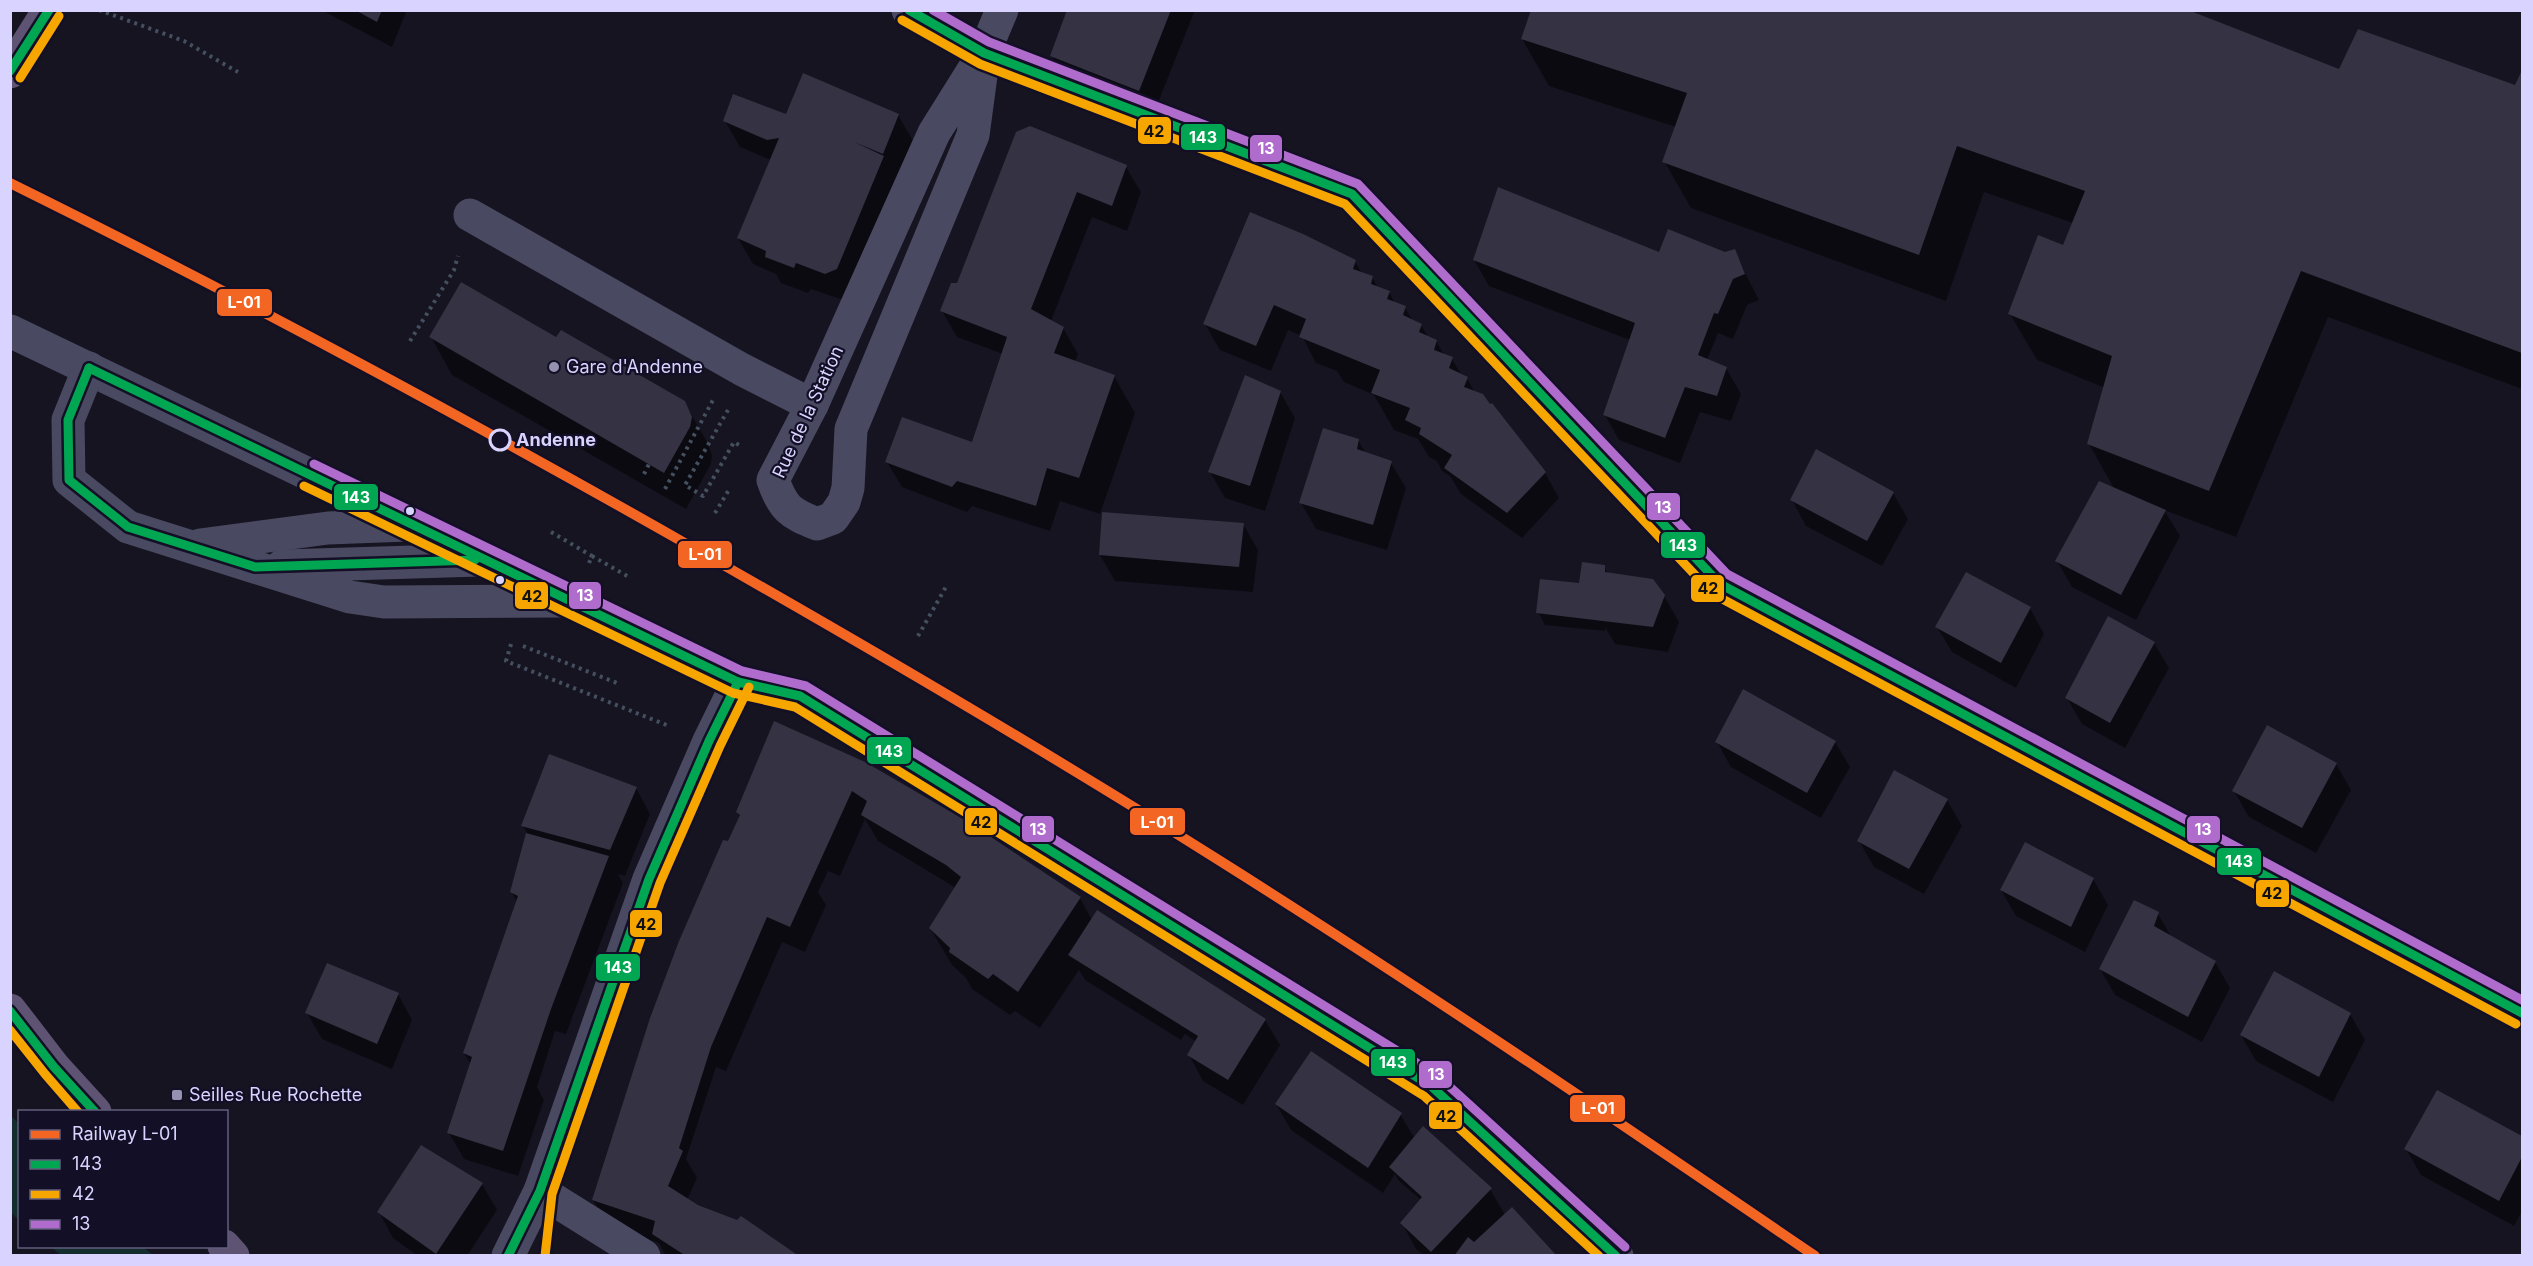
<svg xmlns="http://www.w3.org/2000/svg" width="2533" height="1266" viewBox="0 0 2533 1266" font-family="Inter,sans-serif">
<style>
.green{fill:#132c2d}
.shadow{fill:#0007}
.building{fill:#343243}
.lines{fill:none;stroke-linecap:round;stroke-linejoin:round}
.path{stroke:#44505f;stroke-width:4;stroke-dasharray:3 4.5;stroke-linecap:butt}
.minor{stroke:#4a4962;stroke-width:33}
.major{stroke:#5e5373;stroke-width:33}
.bus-1-casing{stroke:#130f26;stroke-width:14}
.bus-2-casing{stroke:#130f26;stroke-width:14}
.bus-3-casing{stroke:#130f26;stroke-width:14}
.bus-1{stroke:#00a651;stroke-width:9}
.bus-2{stroke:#f7a600;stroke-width:9}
.bus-3{stroke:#b06ccc;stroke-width:9}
.rail-1-casing{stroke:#130f26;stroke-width:15}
.rail-1{stroke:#f26522;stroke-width:10}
.poi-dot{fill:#9591b1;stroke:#130f26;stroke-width:2}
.stop-dot{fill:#130f26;stroke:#d9d4ff;stroke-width:3}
.bus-dot{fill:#d9d4ff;stroke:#130f26;stroke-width:2}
.labels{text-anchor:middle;stroke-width:4.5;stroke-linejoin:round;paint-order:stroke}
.poi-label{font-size:18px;fill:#d9d4ff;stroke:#130f26;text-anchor:start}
.street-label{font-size:18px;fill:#d9d4ff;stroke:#130f26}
.stop-label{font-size:18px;font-weight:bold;fill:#d9d4ff;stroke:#130f26;text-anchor:start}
.line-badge{stroke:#130f26;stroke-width:2}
.badge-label{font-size:16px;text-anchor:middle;font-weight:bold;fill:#fff}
.pale-badge-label{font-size:16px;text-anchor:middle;font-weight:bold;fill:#111}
</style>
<rect width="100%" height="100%" fill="#161421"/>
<g class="green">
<polygon points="10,1115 19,1124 19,1220 11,1213"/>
<polygon points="51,1247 143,1247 153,1255 61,1255"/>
</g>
<g class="shadow">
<polygon points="321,10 407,10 392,47"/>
<polygon points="1070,10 1195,10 1153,115 1067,81 1052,56"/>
<polygon points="1522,39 2340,71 2516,86 2522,74 2522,389 2328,317 2236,537 2164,510 2180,536 2136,620 2072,587 2057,561 2115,490 2089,444 2105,388 2037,360 2010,314 2064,246 2073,223 1984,192 1946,301 1691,208 1664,161 1676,127 1549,86"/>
<polygon points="898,115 913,141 851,294 840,299 811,289 808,293 781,283 776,274 753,264 738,238 771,160 740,147 725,121 787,116"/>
<polygon points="1017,134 1126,167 1141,192 1127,231 1092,217 1051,321 1063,328 1078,354 1075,362 1114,376 1135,413 1100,514 1060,501 1050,531 972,506 967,512 902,487 887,462 973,443 1003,354 957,337 942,311 958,284"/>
<polygon points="1734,251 1759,300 1747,305 1733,339 1718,333 1707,360 1726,368 1741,394 1731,421 1700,412 1680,463 1619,440 1605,415 1630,340 1489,286 1474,260 1725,253"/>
<polygon points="1355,261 1362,274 1372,277 1378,288 1389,292 1395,304 1405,308 1413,321 1421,325 1428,337 1436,341 1445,356 1452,359 1462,376 1467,378 1475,393 1545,473 1559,498 1522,538 1461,494 1450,476 1442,471 1437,461 1429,457 1418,439 1394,430 1374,395 1344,382 1337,371 1316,363 1302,336 1288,330 1271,371 1220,350 1205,324"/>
<polygon points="431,337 557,339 684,402 706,440 712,455 711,464 686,509 452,375"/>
<polygon points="1280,392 1295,418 1265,511 1225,498 1210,472"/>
<polygon points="1358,440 1366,454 1391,463 1406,488 1387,550 1316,529 1301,503"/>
<polygon points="1893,493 1908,519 1882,566 1806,526 1792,500"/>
<polygon points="1104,513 1243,524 1258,550 1253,592 1115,581 1100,555"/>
<polygon points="1604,566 1608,574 1664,596 1679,622 1668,652 1615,644 1605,627 1605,631 1545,625 1538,612"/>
<polygon points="2030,608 2044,634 2016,688 1952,652 1937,627"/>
<polygon points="2154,643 2169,668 2125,748 2082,724 2067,698"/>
<polygon points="775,723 1080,898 1092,920 1265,1020 1280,1045 1243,1105 1203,1081 1189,1055 1197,1042 1185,1034 1181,1040 1085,980 1079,970 1040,1028 1015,1011 1010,1015 972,989 966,978 952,965 930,928 956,888 878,841 865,819 840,876 828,871 818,892 826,905 805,952 782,942 726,1071 716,1067 686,1159 697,1178 687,1200 737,1221 741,1218 799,1256 666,1256 659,1243 608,1225 593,1200 733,845 740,817 737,812"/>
<polygon points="1717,742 1835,742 1850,767 1821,818 1731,767"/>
<polygon points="2336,764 2351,790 2316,853 2249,817 2234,791"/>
<polygon points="636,788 650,814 625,876 618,874 623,883 566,1034 555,1031 537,1087 544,1100 518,1176 464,1159 449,1133 471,1065 464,1053 517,902 512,892 527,833 523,826"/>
<polygon points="1947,800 1962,826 1924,894 1874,867 1859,841"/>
<polygon points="2093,879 2108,905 2085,952 2016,916 2001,890"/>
<polygon points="2158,914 2172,938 2215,962 2230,988 2202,1042 2115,995 2100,969"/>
<polygon points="398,994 412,1020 392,1069 322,1039 307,1013"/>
<polygon points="2350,1014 2365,1040 2333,1102 2256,1061 2241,1035"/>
<polygon points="2437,1092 2522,1137 2522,1211 2514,1226 2421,1175 2406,1149"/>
<polygon points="1276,1104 1400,1114 1415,1139 1490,1189 1505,1215 1555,1256 1424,1256 1416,1249 1402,1223 1422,1201 1398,1180 1395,1174 1383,1193 1291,1130"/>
<polygon points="482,1184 497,1210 467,1256 418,1256 393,1238 379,1212"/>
</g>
<g class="building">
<polygon points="355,10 382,10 377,22"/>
<polygon points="1067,10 1171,10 1139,91 1050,56"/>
<polygon points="1531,10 2188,10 2339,69 2358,29 2515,85 2522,70 2522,353 2301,271 2209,491 2087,444 2112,356 2008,314 2038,235 2063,245 2085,191 1957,146 1919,255 1662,162 1687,93 1521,39"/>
<polygon points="803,73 899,114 883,154 854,142 884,156 837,269 825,274 796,263 794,268 765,257 766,251 737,238 779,138 767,140 723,121 733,94 786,114"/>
<polygon points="1030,126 1127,165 1112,206 1077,192 1031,309 1064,327 1054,353 1115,375 1079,478 1047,468 1036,506 957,481 952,487 885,462 902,417 972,442 1007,337 940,311 951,283 957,283 1016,132"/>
<polygon points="1498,187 1659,252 1668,229 1725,252 1735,249 1745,274 1733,279 1718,314 1714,313 1698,355 1727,367 1717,396 1685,387 1665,438 1603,415 1635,323 1473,260"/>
<polygon points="1250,212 1303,234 1356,260 1353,269 1373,276 1371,284 1390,291 1387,299 1406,306 1403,315 1422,324 1419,332 1437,340 1434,350 1453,357 1449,368 1468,377 1464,387 1483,394 1490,404 1492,403 1546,472 1507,513 1444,468 1452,455 1419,434 1421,428 1405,420 1410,408 1371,393 1380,370 1299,337 1306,319 1274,305 1256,346 1203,324"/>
<polygon points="461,282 556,337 561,330 685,401 692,417 690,427 664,473 429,337"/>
<polygon points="1245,375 1281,391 1250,486 1208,472"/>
<polygon points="1323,428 1359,439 1357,449 1392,461 1373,525 1299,503"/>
<polygon points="1816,449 1894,492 1867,541 1790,500"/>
<polygon points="2099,481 2166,510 2121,595 2055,561"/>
<polygon points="1102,512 1244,523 1239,567 1099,555"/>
<polygon points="1582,562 1605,565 1605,572 1653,579 1665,595 1653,627 1536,613 1540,579 1579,583"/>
<polygon points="1966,572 2031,607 2001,663 1935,627"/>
<polygon points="2108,616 2155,642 2110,723 2065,698"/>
<polygon points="1743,689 1836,741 1807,793 1715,742"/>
<polygon points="774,721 865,762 970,823 1081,897 1018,992 993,974 988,979 949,952 950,948 929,928 961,877 946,865 861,815 867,801 852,791 790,927 767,917 711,1047 679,1148 683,1151 668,1186 698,1205 737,1220 741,1216 799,1256 686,1256 652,1234 655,1221 592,1200 650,1018 679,941 723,840 728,841 740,815 736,812"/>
<polygon points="2267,725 2337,763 2302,828 2232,791"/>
<polygon points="549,754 637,787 610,850 521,826"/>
<polygon points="1894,770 1948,799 1909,869 1857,841"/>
<polygon points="526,833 609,856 551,1009 503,1151 447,1133 472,1057 463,1053 518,896 510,892"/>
<polygon points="2025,842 2094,878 2071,927 2000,890"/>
<polygon points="2134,900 2159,912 2154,926 2216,961 2188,1017 2099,969"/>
<polygon points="1097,910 1266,1019 1228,1080 1187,1055 1198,1036 1068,955"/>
<polygon points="327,963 399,993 377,1044 305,1013"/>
<polygon points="2274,971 2351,1013 2319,1077 2240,1035"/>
<polygon points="1311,1051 1402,1113 1368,1168 1275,1104"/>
<polygon points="2437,1090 2522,1136 2522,1157 2499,1201 2404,1149"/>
<polygon points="1423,1126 1492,1188 1431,1252 1400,1223 1422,1197 1389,1167"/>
<polygon points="421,1145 483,1183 436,1254 377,1212"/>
<polygon points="1512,1207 1557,1256 1454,1256 1468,1237 1474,1242"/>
</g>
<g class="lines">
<g class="path">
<polyline points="99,10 184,41 238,72"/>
<polyline points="410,341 454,270 458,256"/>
<polyline points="728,410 685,485 703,496 734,442 742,447"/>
<polyline points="644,474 649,464"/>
<polyline points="665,489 713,400"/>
<polyline points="715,513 730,488"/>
<polyline points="551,532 592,556"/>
<polyline points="589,563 592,556 629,577"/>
<polyline points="918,636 947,585"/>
<polyline points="511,644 506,661 669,726"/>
<polyline points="523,646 617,683"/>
</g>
<g class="minor">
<polyline points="908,10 984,53 1352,194 1720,584 2522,1013"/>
<path d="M984,53L973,135L851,429L848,488L844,502L833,518L817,524C790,513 783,509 773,480L812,405L934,133L984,53L1002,10"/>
<polyline points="470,215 741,369 812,405"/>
<polyline points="10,331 623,625 738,682 800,696 1431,1086 1617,1256"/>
<polyline points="89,368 68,420 69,480 128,527 350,597 384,602 562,601"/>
<polyline points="200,545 328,528 408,525"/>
<polyline points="282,566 479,560"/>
<polyline points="540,1191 644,1256"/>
<polyline points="508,1256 540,1191 649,879 709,741 738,682"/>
</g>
<g class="major">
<polyline points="10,72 49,10"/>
<polyline points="10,1010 54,1067 95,1112"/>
<polyline points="224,1246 233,1256"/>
</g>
<defs>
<g id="bus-1">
<polyline points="909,10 984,53 1352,194 1720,584 2522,1013"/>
<polyline points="10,71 49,10"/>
<polyline points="89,368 738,682 800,696 1431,1086 1616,1256"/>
<polyline points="89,368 68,420 69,480 128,527 255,567 475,560"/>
<polyline points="10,1011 54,1067 95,1112"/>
<polyline points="508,1256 540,1191 649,879 709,741 738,682"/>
</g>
<g id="bus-2">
<polyline points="902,20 980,64 1345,204 1713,594 2516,1024"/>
<polyline points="20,78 59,16"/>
<polyline points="304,486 733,693 795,707 1424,1096 1599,1256"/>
<polyline points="10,1030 45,1074 78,1112"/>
<polyline points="545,1256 552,1194 660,883 720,746 749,687"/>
</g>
<g id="bus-3">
<polyline points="933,10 989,42 1358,184 1727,574 2522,1000"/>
<polyline points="314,464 742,671 806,686 1438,1076 1625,1247"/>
</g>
</defs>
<use href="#bus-1" class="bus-1-casing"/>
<use href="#bus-2" class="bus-2-casing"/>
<use href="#bus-3" class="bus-3-casing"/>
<use href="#bus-1" class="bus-1"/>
<use href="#bus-2" class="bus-2"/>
<use href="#bus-3" class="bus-3"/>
<defs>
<path id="rail-1" d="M10,183C241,297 467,419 690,546C868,647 1044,750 1217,859C1419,986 1617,1121 1815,1256"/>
</defs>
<use href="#rail-1" class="rail-1-casing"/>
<use href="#rail-1" class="rail-1"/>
</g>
<g class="poi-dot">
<circle cx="554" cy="367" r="6"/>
<rect x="171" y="1089" width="12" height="12" rx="3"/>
</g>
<circle class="stop-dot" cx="500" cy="440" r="10"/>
<g class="bus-dot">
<circle cx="410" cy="511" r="5"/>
<circle cx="500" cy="580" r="5"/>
</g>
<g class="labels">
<g class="poi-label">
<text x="566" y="373">Gare d'Andenne</text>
<text x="189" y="1101">Seilles Rue Rochette</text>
</g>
<g class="street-label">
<text transform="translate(808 412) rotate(-65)" y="6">Rue de la Station</text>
</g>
<g class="stop-label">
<text x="516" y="446">Andenne</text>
</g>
</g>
<g class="line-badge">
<rect x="1137" y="116" width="35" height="29" rx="6" fill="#f7a600"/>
<rect x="1180" y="123" width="46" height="28" rx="6" fill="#00a651"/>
<rect x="1249" y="134" width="34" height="29" rx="6" fill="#b06ccc"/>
<rect x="216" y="288" width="57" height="29" rx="6" fill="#f26522"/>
<rect x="333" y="483" width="46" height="28" rx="6" fill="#00a651"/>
<rect x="1646" y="492" width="35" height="29" rx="6" fill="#b06ccc"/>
<rect x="1660" y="531" width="46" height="28" rx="6" fill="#00a651"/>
<rect x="677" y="540" width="56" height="29" rx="6" fill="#f26522"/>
<rect x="1690" y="574" width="35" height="29" rx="6" fill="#f7a600"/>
<rect x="568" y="581" width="34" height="29" rx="6" fill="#b06ccc"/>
<rect x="514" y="581" width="35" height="29" rx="6" fill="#f7a600"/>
<rect x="866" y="736" width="46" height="29" rx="6" fill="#00a651"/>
<rect x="1129" y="807" width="57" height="29" rx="6" fill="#f26522"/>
<rect x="964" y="807" width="34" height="29" rx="6" fill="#f7a600"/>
<rect x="1021" y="815" width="34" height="28" rx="6" fill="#b06ccc"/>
<rect x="2186" y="815" width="35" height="29" rx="6" fill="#b06ccc"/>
<rect x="2216" y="847" width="46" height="29" rx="6" fill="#00a651"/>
<rect x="2255" y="879" width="35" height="29" rx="6" fill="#f7a600"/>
<rect x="629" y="909" width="34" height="29" rx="6" fill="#f7a600"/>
<rect x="595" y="953" width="46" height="29" rx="6" fill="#00a651"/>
<rect x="1370" y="1048" width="46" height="29" rx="6" fill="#00a651"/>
<rect x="1418" y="1060" width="35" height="29" rx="6" fill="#b06ccc"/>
<rect x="1569" y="1094" width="57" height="29" rx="6" fill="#f26522"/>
<rect x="1428" y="1101" width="35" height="29" rx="6" fill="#f7a600"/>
</g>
<g class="badge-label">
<text x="1203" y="143">143</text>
<text x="1266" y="154">13</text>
<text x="244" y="308">L-01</text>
<text x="356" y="503">143</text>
<text x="1663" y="513">13</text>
<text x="1683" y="551">143</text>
<text x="705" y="560">L-01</text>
<text x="585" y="601">13</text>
<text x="889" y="757">143</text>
<text x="1157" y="828">L-01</text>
<text x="1038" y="835">13</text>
<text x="2203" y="835">13</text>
<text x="2239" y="867">143</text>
<text x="618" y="973">143</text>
<text x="1393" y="1068">143</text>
<text x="1436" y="1080">13</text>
<text x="1598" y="1114">L-01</text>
</g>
<g class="pale-badge-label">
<text x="1154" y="137">42</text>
<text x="1708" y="594">42</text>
<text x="532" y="602">42</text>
<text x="981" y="828">42</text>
<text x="2272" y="899">42</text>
<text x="646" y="930">42</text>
<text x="1446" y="1122">42</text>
</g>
<rect width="2533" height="1266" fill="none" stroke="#d9d4ff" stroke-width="24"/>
<rect x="18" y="1110" width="210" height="138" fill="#130f26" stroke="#625e7d" stroke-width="1.5"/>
<rect x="30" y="1130" width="30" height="9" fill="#f26522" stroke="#625e7d" stroke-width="1.5"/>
<text x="72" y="1140" font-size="18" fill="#d9d4ff">Railway L-01</text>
<rect x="30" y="1160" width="30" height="9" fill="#00a651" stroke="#625e7d" stroke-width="1.5"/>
<text x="72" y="1170" font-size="18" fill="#d9d4ff">143</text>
<rect x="30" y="1190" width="30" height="9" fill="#f7a600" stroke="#625e7d" stroke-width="1.5"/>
<text x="72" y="1200" font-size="18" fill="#d9d4ff">42</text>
<rect x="30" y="1220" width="30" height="9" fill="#b06ccc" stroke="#625e7d" stroke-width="1.5"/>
<text x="72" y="1230" font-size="18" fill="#d9d4ff">13</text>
</svg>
